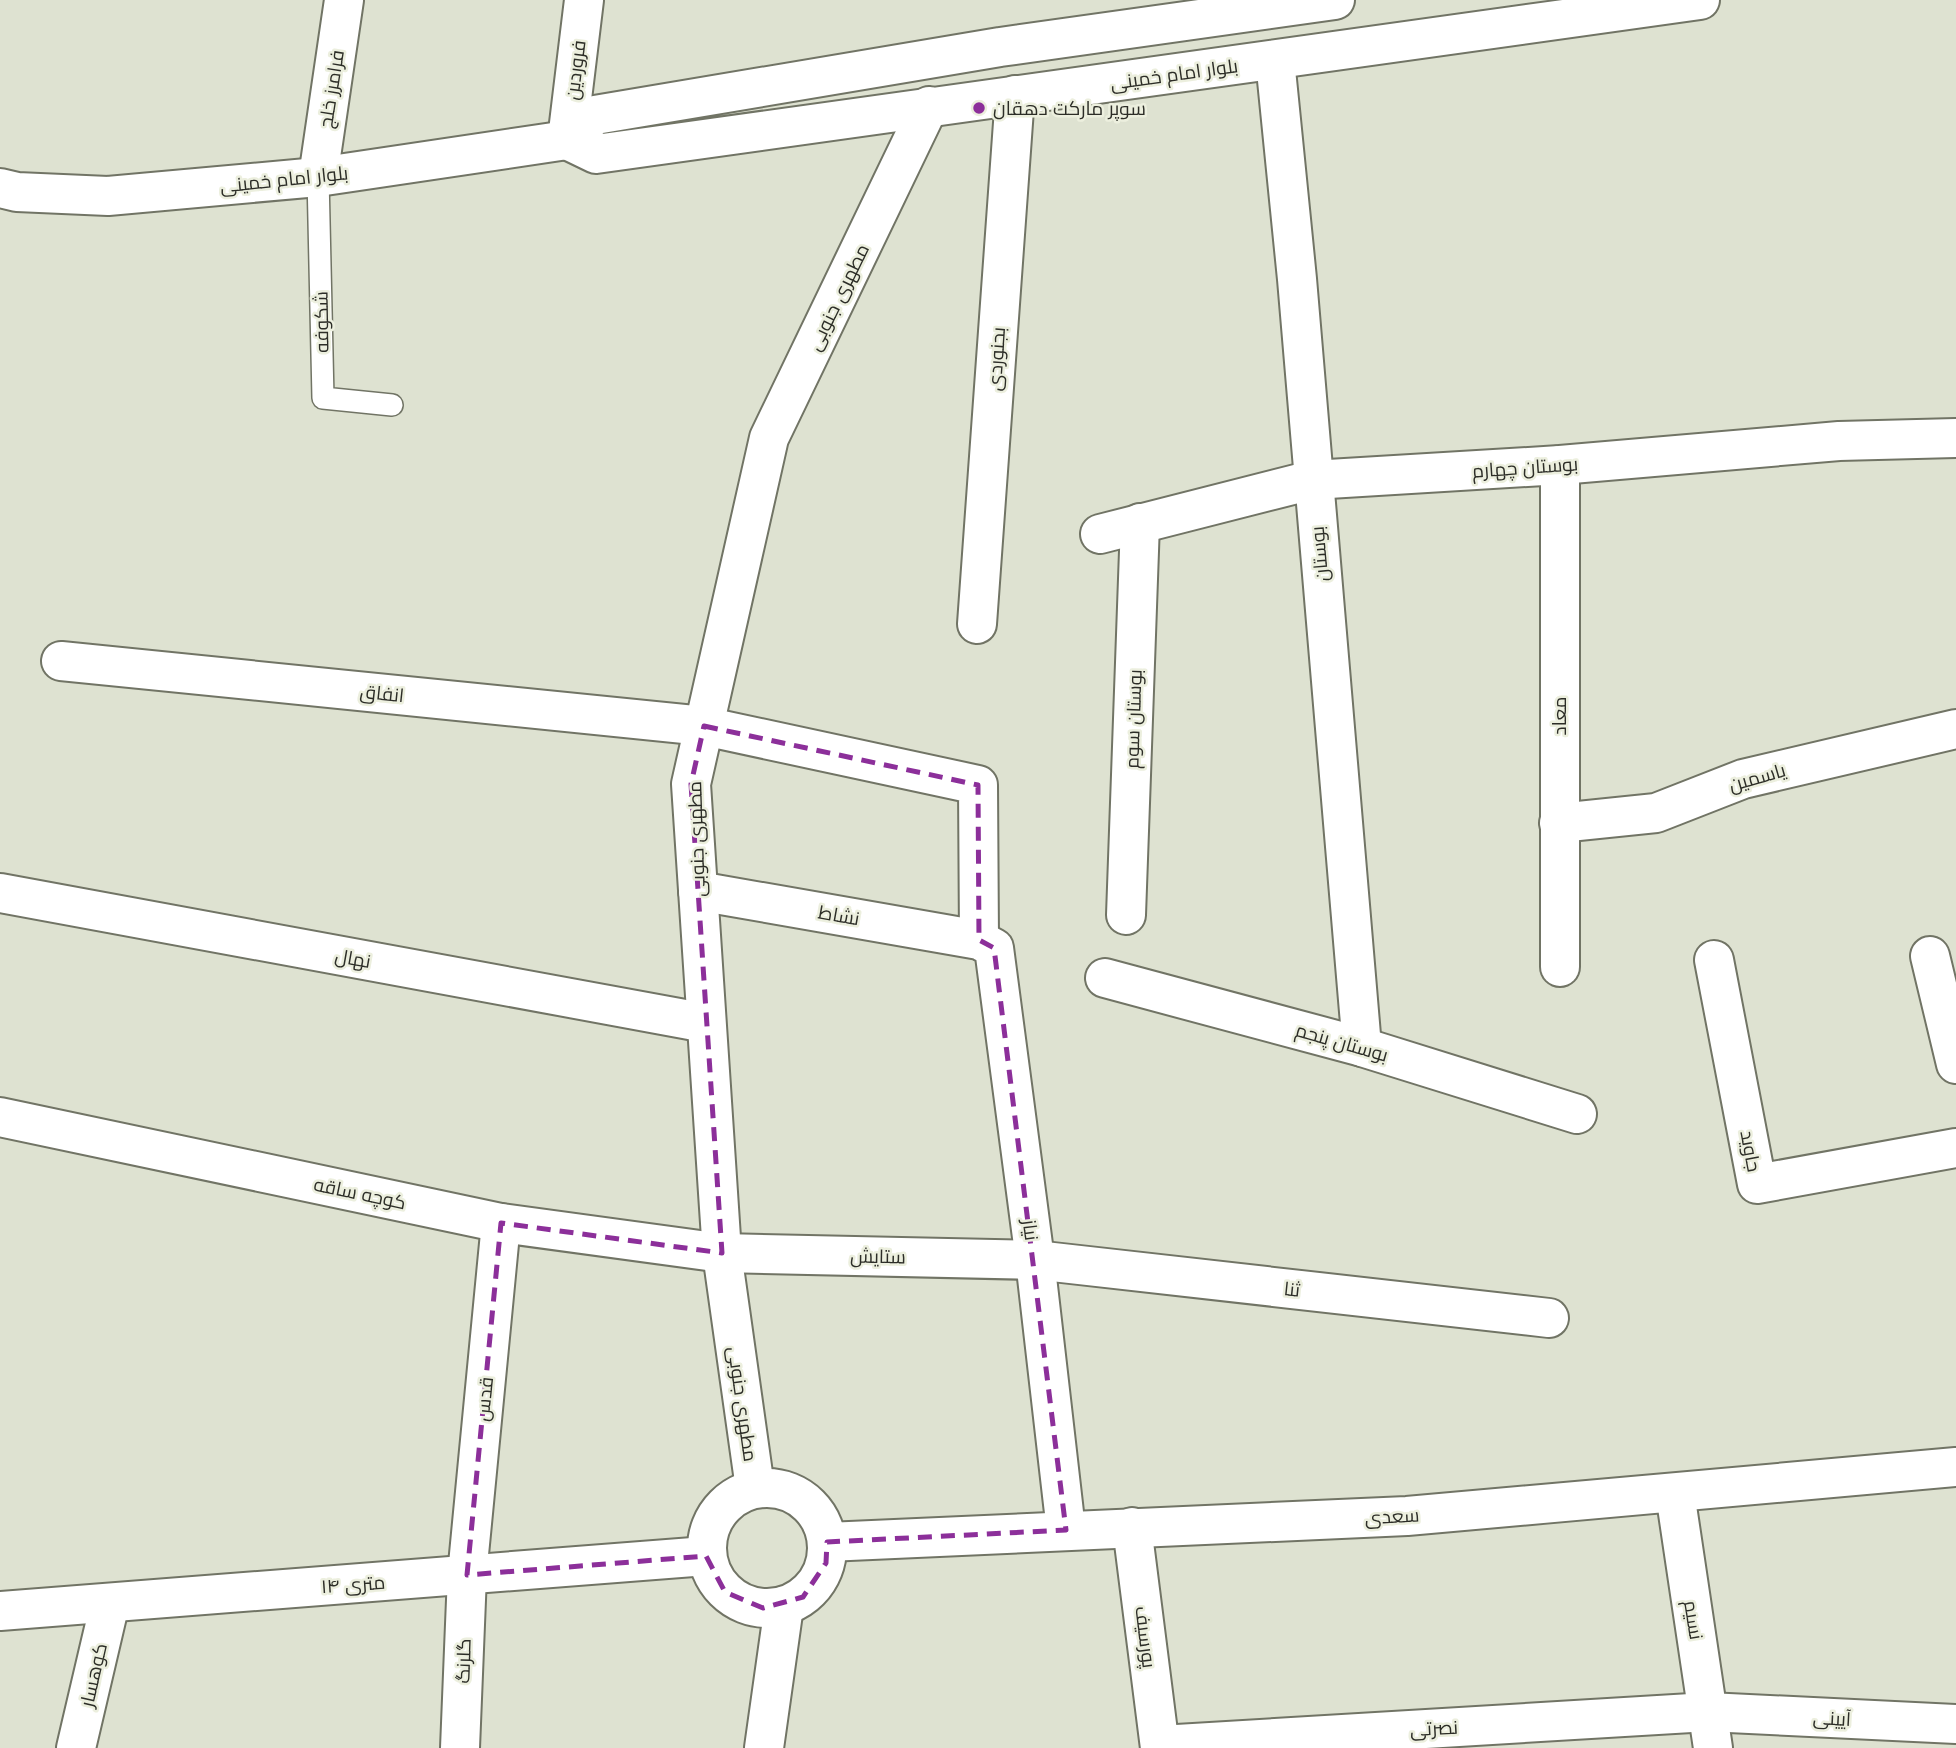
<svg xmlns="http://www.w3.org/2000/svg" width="1956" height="1748" viewBox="0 0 1956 1748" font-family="Arial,Cairo,sans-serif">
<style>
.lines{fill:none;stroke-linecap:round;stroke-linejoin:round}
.lane-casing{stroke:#717465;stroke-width:24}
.street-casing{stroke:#717465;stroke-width:42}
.secondary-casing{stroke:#717465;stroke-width:42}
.lane{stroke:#fff;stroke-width:21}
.street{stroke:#fff;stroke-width:38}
.secondary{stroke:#fff;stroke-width:38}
.marked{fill:none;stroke:#8c2f9a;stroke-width:5;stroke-dasharray:14 9;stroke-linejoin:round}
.poi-dot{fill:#8c2f9a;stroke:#ecefde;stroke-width:2.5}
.labels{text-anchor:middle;stroke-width:5;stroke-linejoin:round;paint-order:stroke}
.street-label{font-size:19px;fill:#2c2d27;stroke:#ecefde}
.poi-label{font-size:19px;fill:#2c2d27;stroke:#ecefde;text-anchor:start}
</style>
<rect width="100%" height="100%" fill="#dee2d1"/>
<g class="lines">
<defs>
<polyline id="lane" points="318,177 323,398 392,405"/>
<g id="street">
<polyline points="1275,60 1297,279 1362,1047"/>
<polyline points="567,140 584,0"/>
<polyline points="318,177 344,0"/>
<polyline points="1560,465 1560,967"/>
<polyline points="1100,534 1312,480 1560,465 1839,441 1956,438"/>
<polyline points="977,624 1015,95"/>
<polyline points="61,661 704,726 978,785 979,940"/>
<polyline points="1559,823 1656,813 1743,779 1956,729"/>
<polyline points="698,891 979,940 994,948 1035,1260 1066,1530"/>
<polyline points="0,893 706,1023"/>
<polyline points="1126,915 1140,523"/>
<polyline points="1930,956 1956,1064"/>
<polyline points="1714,960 1757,1184 1956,1148"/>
<polyline points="1105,978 1362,1047 1577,1114"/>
<polyline points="0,1117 501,1223 722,1253 1035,1260 1549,1318"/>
<circle cx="767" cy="1548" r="60"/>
<polyline points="755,1488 722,1253 691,784 769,438 929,106"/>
<polyline points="1675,1493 1713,1748"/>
<polyline points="1132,1527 1160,1748"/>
<polyline points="0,1611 706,1556"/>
<polyline points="1160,1745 1708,1712 1956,1724"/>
<polyline points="76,1748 110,1603"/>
<polyline points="460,1748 467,1575 501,1223"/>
<polyline points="764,1748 784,1606"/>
</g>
<g id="secondary">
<polyline points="1335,0 1000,47 595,115 567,140 596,154 1700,0"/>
<polyline points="0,188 17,192 108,196 318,177 567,140"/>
<polyline points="827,1542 1407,1516 1956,1467"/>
</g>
</defs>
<use href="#lane" class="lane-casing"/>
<use href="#street" class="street-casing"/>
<use href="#secondary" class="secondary-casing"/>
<use href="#lane" class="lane"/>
<use href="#street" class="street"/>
<use href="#secondary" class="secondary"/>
</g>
<path class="marked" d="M704,726L978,785L979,940L994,948L1066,1530L827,1542L826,1563L803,1597L763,1608L725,1592L706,1556L467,1575L501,1223L722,1253L691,784Z"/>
<circle class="poi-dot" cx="979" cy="108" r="7"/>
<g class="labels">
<g class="street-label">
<text transform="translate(575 70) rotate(-83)" y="7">فروردین</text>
<text transform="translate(1174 74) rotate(-8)" y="7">بلوار امام خمینی</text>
<text transform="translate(331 89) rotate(-81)" y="7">فرامرز خلج</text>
<text transform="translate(284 179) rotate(-6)" y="7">بلوار امام خمینی</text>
<text transform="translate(838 297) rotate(-64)" y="7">مطهری جنوبی</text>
<text transform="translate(321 322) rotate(-91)" y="7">شکوفه</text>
<text transform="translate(996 359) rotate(-86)" y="7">بجنوردی</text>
<text transform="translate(1525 467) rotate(-4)" y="7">بوستان چهارم</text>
<text transform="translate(1319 554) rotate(-95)" y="7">بوستان</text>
<text transform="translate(382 693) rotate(6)" y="7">انفاق</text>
<text transform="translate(1559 716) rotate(-90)" y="7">معاد</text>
<text transform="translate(1133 719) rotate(-88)" y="7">بوستان سوم</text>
<text transform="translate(1757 777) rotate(-16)" y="7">یاسمین</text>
<text transform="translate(696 839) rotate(-92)" y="7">مطهری جنوبی</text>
<text transform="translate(839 915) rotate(10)" y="7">نشاط</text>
<text transform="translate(353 958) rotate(10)" y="7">نهال</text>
<text transform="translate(1342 1042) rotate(16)" y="7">بوستان پنجم</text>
<text transform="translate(1751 1151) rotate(79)" y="7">جاوید</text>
<text transform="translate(360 1193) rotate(12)" y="7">کوچه ساقه</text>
<text transform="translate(1031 1230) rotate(83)" y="7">نیاز</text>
<text transform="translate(878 1256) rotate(1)" y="7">ستایش</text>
<text transform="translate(1292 1289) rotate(6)" y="7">ثنا</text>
<text transform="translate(484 1399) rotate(-84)" y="7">قدس</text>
<text transform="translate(743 1404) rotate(82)" y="7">مطهری جنوبی</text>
<text transform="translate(1392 1516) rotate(-3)" y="7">سعدی</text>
<text transform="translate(353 1584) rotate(-4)" y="7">متری ۱۴</text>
<text transform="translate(1694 1620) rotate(81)" y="7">نسیم</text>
<text transform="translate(1146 1637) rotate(83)" y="7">پورسیف</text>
<text transform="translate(463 1661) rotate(-88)" y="7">گلرنگ</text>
<text transform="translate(93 1675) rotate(-77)" y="7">کوهسار</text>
<text transform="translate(1832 1718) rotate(3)" y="7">آیینی</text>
<text transform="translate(1434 1728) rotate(-3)" y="7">نصرتی</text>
</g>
<g class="poi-label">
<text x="993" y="115">سوپر مارکت دهقان</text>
</g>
</g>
</svg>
